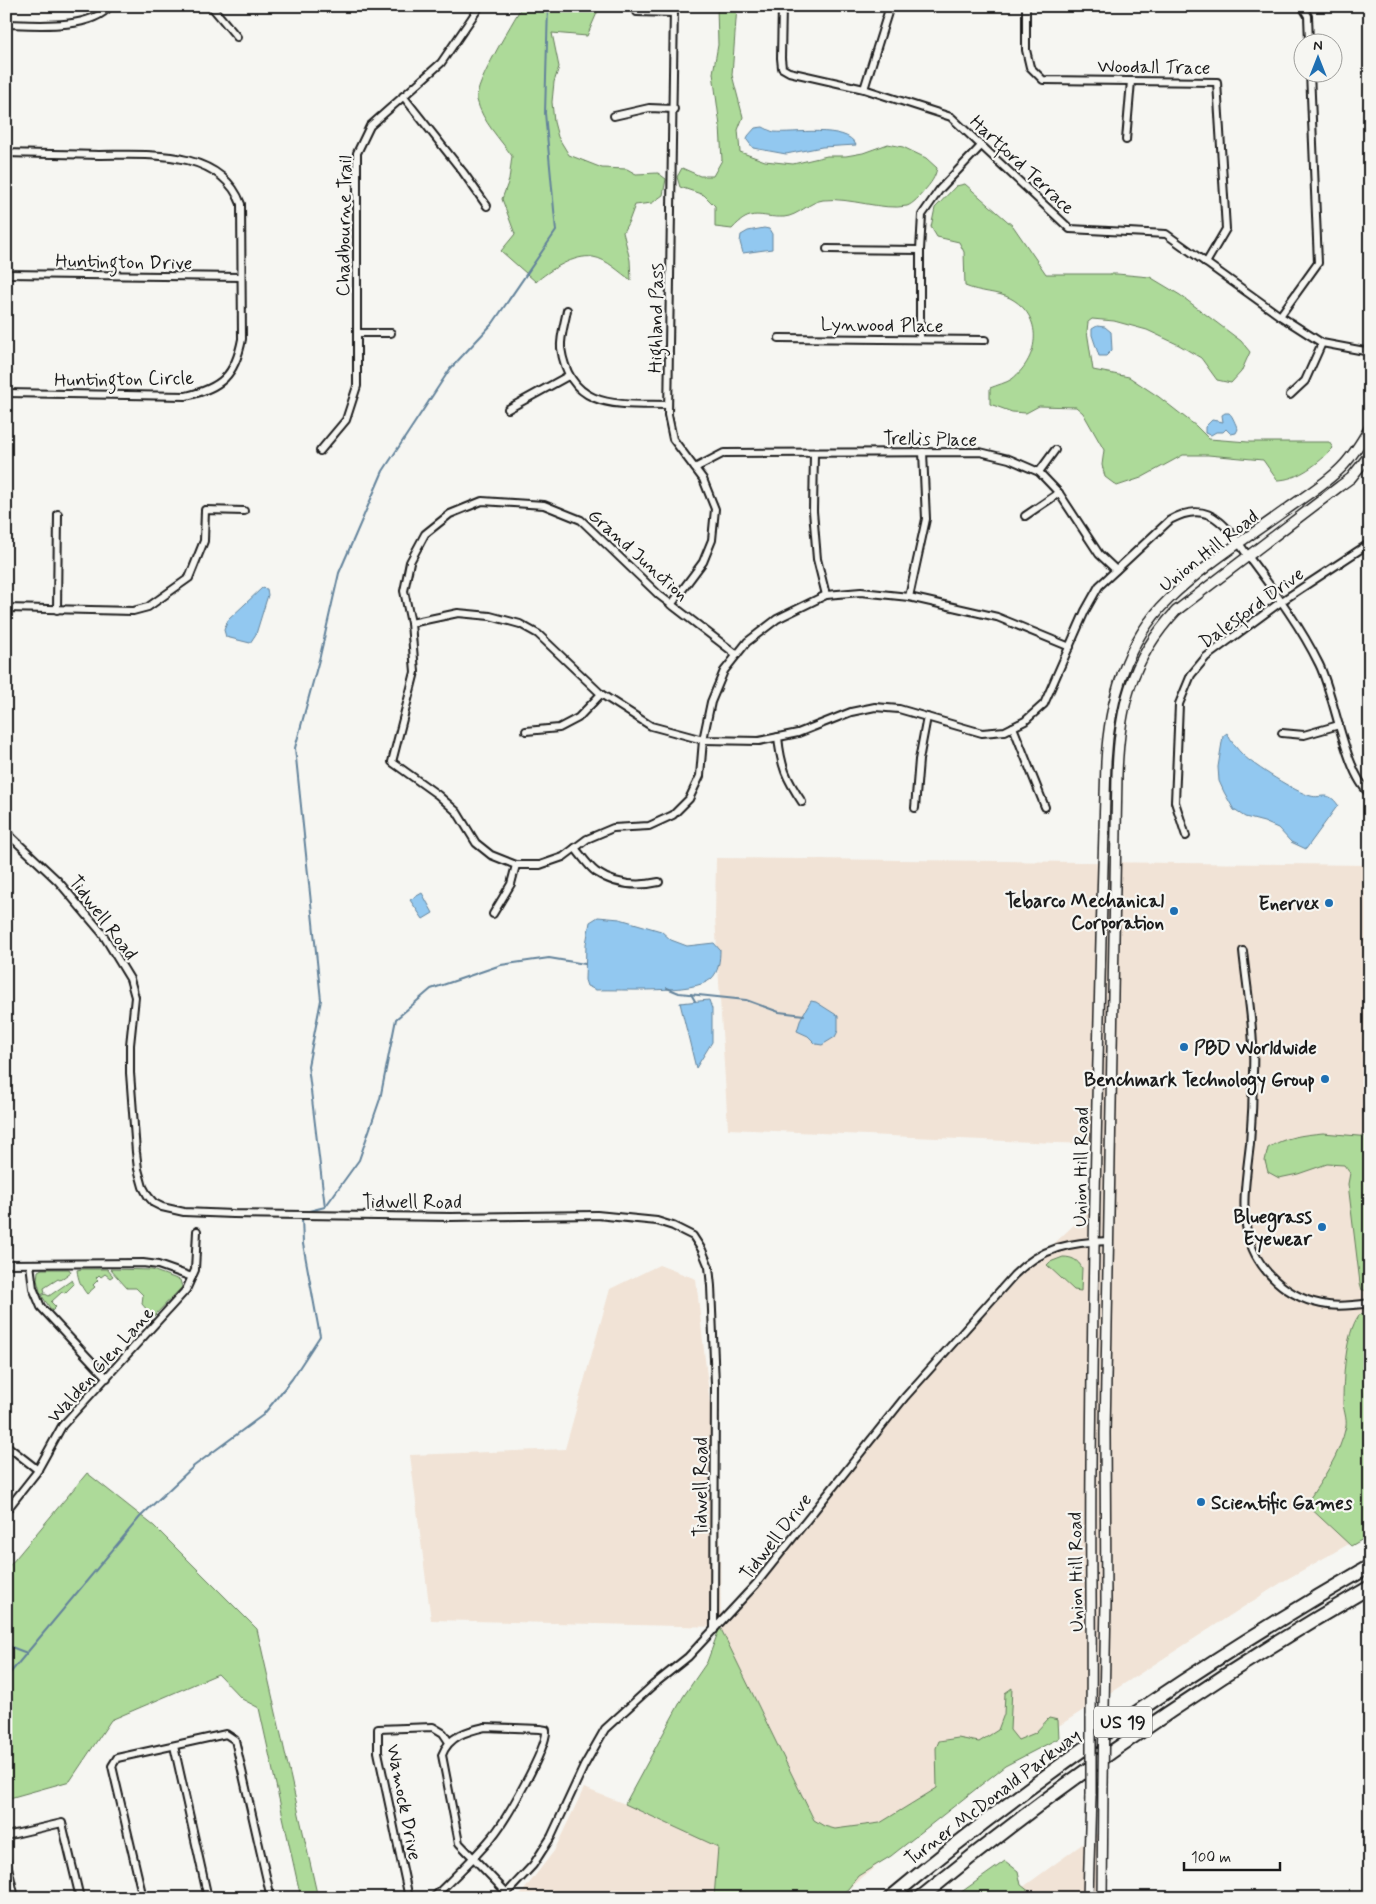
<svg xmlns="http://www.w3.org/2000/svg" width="1376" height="1904" viewBox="0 0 1376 1904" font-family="Mynerve,sans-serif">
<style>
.built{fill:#f1e3d6}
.green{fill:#adda99;stroke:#647b5a}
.water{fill:#92c8f0;stroke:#63839b}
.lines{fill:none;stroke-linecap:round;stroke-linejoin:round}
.stream{stroke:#63839b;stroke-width:2}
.minor-casing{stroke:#1c1c1c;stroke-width:10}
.tertiary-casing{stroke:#1c1c1c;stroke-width:12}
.motorway-casing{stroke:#1c1c1c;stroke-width:16}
.minor{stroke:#f6f6f2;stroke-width:6}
.tertiary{stroke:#f6f6f2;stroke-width:9}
.motorway{stroke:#f6f6f2;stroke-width:12}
.tertiary-bridge-casing{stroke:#1c1c1c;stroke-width:12;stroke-linecap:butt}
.tertiary-bridge{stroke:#f6f6f2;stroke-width:9}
.poi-dot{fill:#1f6fb2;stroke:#f6f6f2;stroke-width:2}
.labels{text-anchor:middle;stroke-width:4.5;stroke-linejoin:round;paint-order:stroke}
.shield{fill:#f6f6f2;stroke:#5d5d5c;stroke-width:1}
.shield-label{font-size:18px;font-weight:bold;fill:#1c1c1c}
.street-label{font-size:19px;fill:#1c1c1c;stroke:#f6f6f2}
.poi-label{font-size:19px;font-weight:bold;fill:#1c1c1c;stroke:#f6f6f2;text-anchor:end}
</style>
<rect width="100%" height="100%" fill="#f6f6f2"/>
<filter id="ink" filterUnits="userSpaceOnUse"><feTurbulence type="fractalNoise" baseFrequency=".02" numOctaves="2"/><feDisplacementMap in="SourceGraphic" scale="10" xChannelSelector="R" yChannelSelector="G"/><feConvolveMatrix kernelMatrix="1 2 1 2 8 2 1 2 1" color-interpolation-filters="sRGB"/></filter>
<g filter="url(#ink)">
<g class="built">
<polygon points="716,858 1370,865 1370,1532 1287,1579 1015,1754 848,1889 720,1627 431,1620 410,1455 565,1449 610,1289 659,1265 696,1279 719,1484 721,1626 873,1438 1018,1278 1100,1200 1099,1144 1056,1143 728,1129 715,917"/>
<polygon points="584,1788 625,1804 718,1847 714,1898 518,1898 554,1851"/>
<polygon points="1103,1829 1102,1898 1008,1898"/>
</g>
<g class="green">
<path d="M522,6H600L587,36L552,33L559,67L554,82L552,102L554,122L558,137L569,155L602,168L627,169L636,174L658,173L666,179L663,195L652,203L635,205L629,221L623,232L630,260L631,280C620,273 607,259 593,257C575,254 549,270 536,282L501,251L515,234L502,199L509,180L512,156C500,139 482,121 477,100C474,85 513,22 522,6Z"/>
<path d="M717,6H737L732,75L743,117L738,130L740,152L765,161L793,164L827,156H846L863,153L888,144L903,147L926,158L937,168C935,178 931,183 924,191C920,196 913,204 907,206C882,211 850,197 823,200C809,202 798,216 784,217C759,218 752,207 732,229L715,227V206L704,195L680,187L677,177L682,168L700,176H713L722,160L720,126L713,73L718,45Z"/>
<path d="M965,184L1013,226L1046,274H1117L1150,277L1180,295L1241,341L1250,352L1241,372L1231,383L1217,380L1201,358L1179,345L1147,330L1114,321L1092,319L1088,322L1087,331L1093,370L1129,377L1159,397L1196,426L1209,439L1248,442H1329L1333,448C1319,463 1298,480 1277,480L1263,460L1208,455H1183L1141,478L1117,486L1105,477L1102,465L1104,450L1083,413L1076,407L1039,406L1026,413L1012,412L990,404V388C997,385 1006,383 1012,379C1040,357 1044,316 1010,298C998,292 979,292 965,286L964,252L959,242L937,237L931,227L935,208L956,186Z"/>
<path d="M1323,1133L1370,1137V1186L1367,1204L1370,1230V1291L1362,1290L1360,1283L1348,1184L1350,1173L1344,1165L1327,1164L1298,1174L1279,1178L1268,1172L1265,1161L1268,1148C1285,1137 1302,1135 1323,1133Z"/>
<path d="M1063,1257C1072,1257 1078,1260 1082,1268L1081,1291L1074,1290L1047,1265L1050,1262Z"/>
<polygon points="42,1269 69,1269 71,1272 60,1280 58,1279 44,1288 45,1293 41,1295 37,1280 38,1271"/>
<path d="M82,1269H107L113,1276L110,1278L105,1274L101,1277L99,1275L96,1278L98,1280L93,1285L95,1287L87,1294C81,1287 78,1279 77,1270Z"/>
<polygon points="110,1269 152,1270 180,1280 182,1287 153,1317 142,1304 143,1295 136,1288 127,1288"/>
<polygon points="72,1280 74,1284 65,1293 62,1292 51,1302 56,1307 52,1311 42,1296 45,1294 49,1296"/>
<path d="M1364,1314L1370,1349V1535L1351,1546L1306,1504C1322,1480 1340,1455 1346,1426C1347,1419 1344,1411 1343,1404C1343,1379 1345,1334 1359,1315Z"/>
<polygon points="87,1473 154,1526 257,1629 318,1898 301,1898 259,1708 242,1699 218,1674 111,1720 70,1781 6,1799 6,1570"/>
<polygon points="720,1627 814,1820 824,1826 835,1829 880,1823 937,1788 936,1748 939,1741 958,1738 979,1742 998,1730 1004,1714 1005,1693 1012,1688 1010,1730 1018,1740 1035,1733 1049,1718 1058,1720 1059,1738 1005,1766 891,1856 858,1876 848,1889 836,1898 714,1898 718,1847 625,1804 683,1697 707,1662"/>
<polygon points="1005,1861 1018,1871 1021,1885 1030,1892 1026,1898 953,1898"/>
</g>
<g class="water">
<path d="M763,127C767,129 770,131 774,132C792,134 847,124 856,145L822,147L786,154L753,148L747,140L748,136L755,128Z"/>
<polygon points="764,228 769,229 772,234 772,249 743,253 740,242 741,235 748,231"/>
<polygon points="1097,326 1105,327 1111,332 1112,350 1106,356 1099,356 1092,335 1092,329"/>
<path d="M1225,413H1229C1233,416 1235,424 1238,429L1236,433L1231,434L1226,429L1223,432H1216L1211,435L1205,433V427L1212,420L1223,422L1222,415Z"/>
<polygon points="262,588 267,589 268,595 256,634 250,643 226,637 224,630 228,620"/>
<path d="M1227,733C1231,742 1237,749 1243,755C1253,765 1297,793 1311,796C1321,799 1328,790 1338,805L1306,849L1291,842L1278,828L1264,822L1245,817L1234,810L1224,792L1219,781L1218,767L1223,736Z"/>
<polygon points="422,893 433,913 423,919 410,900"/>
<path d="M598,917L620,919L661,931L671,940L687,946L714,943L720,950C720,959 719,972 711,979C694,994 620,989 596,990L587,986L585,980L586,944L590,922Z"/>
<polygon points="709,1000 712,1009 712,1042 696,1068 680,1003"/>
<polygon points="811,1001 816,1002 838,1016 838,1031 835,1037 822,1045 816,1044 808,1036 797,1031 801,1018"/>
</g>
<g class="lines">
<g class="stream">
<polyline points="667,988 679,993 746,1000 779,1012 804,1015"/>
<polyline points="691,994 695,1001"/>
<polyline points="325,1207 308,1066 321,1000 295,748 320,656 339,573 383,471 450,369 493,323 556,231 545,113 548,6"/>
<polyline points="305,1212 325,1207 359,1160 380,1099 396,1019 431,989 501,965 549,958 585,964"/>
<polyline points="6,1645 27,1653"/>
<polyline points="6,1678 140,1517 194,1466 263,1415 292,1379 320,1336 303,1244 302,1217"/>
</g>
<defs>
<g id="minor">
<polyline points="211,6 237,37"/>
<polyline points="782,6 781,58 782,68 789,72 864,89 951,117 1070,229 1166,234 1280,316 1322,343 1370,352"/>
<polyline points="1026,6 1026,50 1030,67 1043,80 1217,82 1226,229 1206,263"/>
<polyline points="1302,6 1308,16 1309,42"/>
<polyline points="637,12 674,13"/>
<path d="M6,24C35,25 90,30 110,6"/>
<polyline points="864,89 890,6"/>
<polyline points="403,96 463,172 487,206"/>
<polyline points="614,116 649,108 674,109"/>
<polyline points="1126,140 1131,81"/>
<path d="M6,153C37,154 68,154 99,155C147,155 220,148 241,204L242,339C235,376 221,388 186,396L6,393"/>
<polyline points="827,249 920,250"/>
<polyline points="6,274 241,277"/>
<path d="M567,310C565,322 560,337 561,348C570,411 619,404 668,405"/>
<polyline points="1280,316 1318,263 1310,72"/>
<polyline points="357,333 391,333"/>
<polyline points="779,338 985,340"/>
<polyline points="920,339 920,250 922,215 940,189 981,146"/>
<polyline points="1290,395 1305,381 1322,343"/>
<polyline points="508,409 568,376"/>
<polyline points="320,451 346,420 357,386 357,153 370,126 441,63 480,6"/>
<polyline points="814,453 813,511 817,559 826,595"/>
<polyline points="695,468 724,453 980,452 1009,459 1039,472 1059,493 1099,554 1116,570"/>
<polyline points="1039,472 1055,450"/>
<polyline points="1025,516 1059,493"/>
<polyline points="909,597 926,519 923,452"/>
<polyline points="671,605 703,562 712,540 715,509 703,479 673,439 668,415 674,6"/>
<polyline points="6,608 133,611 148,607 189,578 204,541 205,510 244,511"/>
<polyline points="57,610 58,514"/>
<path d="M411,623L458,613L490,616L520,624L538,634L601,694L651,726L703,740L759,741L798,733L851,712L875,707L899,709L982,733L1005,731L1025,721L1044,704L1085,611L1099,586L1170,520C1186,511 1204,508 1219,521C1231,530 1240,545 1248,556C1274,591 1300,625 1319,664C1335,696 1345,773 1370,794"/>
<polyline points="737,655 659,595 581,520 544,505 482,501 450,514 425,534 410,562 404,591 411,623 415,672 392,762 438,795 457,812 476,843 491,855 516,865 540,865 563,857 587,839 613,828 649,826 673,815 689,799 700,776 703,740 711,702 724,671 747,642 777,619 826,595 861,592 909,597 997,617 1070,647"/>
<polyline points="1013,727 1045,807"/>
<polyline points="526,731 559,728 578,718 601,694"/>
<polyline points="1282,733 1304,735 1339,725"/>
<path d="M778,737C781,767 786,778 802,802"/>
<polyline points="915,808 919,760 927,717"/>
<polyline points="6,832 58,881 102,933 130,979 135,997 130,1045 130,1073 136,1152 138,1169 143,1187 148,1196 154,1203 162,1207 184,1212 233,1214 451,1217 597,1215 657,1221 673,1226 693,1236 702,1250 709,1267 711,1286 715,1384 714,1630"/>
<polyline points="1186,836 1175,802 1179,704 1191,675 1206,657 1282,601 1370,543"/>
<path d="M575,848C581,855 588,866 596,872C615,885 636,887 659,882"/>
<polyline points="493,914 511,884 516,865"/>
<path d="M1243,951C1247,990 1255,1032 1253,1072C1253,1096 1252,1120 1250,1144C1247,1172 1241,1203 1247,1231C1255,1270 1289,1300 1328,1305C1342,1307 1356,1305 1370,1303"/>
<polyline points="6,1264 143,1263 158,1265 192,1277"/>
<polyline points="30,1264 33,1288 41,1307 107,1378"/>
<polyline points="6,1445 38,1470"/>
<polyline points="6,1511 36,1473 62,1426 186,1290 195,1270 197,1231"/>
<polyline points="174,1746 208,1898"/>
<polyline points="6,1836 62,1823 80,1898"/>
<polyline points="6,1858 15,1898"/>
<polyline points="143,1898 112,1766 117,1758 226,1734 235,1740 271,1898"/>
<polyline points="409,1898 378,1752 378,1729 433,1727 443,1733 449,1742"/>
<path d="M433,1898C453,1878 475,1858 492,1837C505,1822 548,1747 546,1730L540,1729L485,1727C467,1731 449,1736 442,1755L459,1843L507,1893"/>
<path d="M502,1898L533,1865L551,1837L584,1766L605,1729L653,1685L688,1657L756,1584L905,1397L1014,1275C1042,1247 1071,1242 1109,1241"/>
</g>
<g id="tertiary">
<path d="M1104,1708L1106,1602L1105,1433L1117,775C1119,710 1130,660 1176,611L1340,486L1351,478L1370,454"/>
<path d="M1091,1717C1092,1634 1090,1551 1091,1467C1093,1232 1099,997 1106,762C1109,704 1125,641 1169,599C1204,565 1247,538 1287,509C1305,496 1325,484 1341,468C1353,456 1362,441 1370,427"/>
<polyline points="1088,1898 1091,1794"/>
<polyline points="1102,1898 1103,1786"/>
</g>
<g id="motorway">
<path d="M890,1898C1039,1773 1202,1663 1370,1566"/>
<path d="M920,1898C1061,1782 1212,1678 1370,1587"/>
</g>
</defs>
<use href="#minor" class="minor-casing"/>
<use href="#tertiary" class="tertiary-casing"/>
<use href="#motorway" class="motorway-casing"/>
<use href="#minor" class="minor"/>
<use href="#tertiary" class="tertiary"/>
<use href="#motorway" class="motorway"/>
<defs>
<g id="tertiary-bridge">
<polyline points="1103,1786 1104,1708"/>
<polyline points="1091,1794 1091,1717"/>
</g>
</defs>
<use href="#tertiary-bridge" class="tertiary-bridge-casing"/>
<use href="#tertiary-bridge" class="tertiary-bridge"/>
</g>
</g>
<g class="poi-dot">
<circle cx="1329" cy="903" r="5"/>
<circle cx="1174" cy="911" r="5"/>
<circle cx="1184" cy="1047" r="5"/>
<circle cx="1325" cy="1079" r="5"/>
<circle cx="1322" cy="1227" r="5"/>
<circle cx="1201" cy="1502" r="5"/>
</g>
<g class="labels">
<rect class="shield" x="1094" y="1706.5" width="58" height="31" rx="4"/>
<g class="shield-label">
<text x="1123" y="1728">US 19</text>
</g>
<g class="street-label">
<text transform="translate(1154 66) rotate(1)" y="7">Woodall Trace</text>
<text transform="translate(1023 164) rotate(43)" y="7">Hartford Terrace</text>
<text transform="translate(343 226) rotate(-89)" y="7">Chadbourne Trail</text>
<text transform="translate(124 261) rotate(1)" y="7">Huntington Drive</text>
<text transform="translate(655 318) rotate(-89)" y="7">Highland Pass</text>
<text transform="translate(882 324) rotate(1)" y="7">Lynwood Place</text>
<text transform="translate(124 378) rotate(-1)" y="7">Huntington Circle</text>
<text transform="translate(930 438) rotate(1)" y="7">Trellis Place</text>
<text transform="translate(1208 550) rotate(-38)" y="7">Union Hill Road</text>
<text transform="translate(639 554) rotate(42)" y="7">Grand Junction</text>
<text transform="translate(1251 607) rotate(-36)" y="7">Dalesford Drive</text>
<text transform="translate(104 917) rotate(53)" y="7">Tidwell Road</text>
<text transform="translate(1080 1167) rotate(-89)" y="7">Union Hill Road</text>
<text x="412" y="1208">Tidwell Road</text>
<text transform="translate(100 1364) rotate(-48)" y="7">Walden Glen Lane</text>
<text transform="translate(700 1487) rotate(-90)" y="7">Tidwell Road</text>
<text transform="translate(775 1536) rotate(-52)" y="7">Tidwell Drive</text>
<text transform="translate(1075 1572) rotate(-91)" y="7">Union Hill Road</text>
<text transform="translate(992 1796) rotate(-37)" y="7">Turner McDonald Parkway</text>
<text transform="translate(405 1802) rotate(79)" y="7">Wamock Drive</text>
</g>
<g class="poi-label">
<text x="1164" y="907">Tebarco Mechanical<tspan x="1164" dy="22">Corporation</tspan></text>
<text x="1319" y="910">Enervex</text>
<text x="1194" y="1054" text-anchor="start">PBD Worldwide</text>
<text x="1315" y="1086">Benchmark Technology Group</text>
<text x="1312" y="1223">Bluegrass<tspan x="1312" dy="22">Eyewear</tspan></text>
<text x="1211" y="1509" text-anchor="start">Scientific Games</text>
</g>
</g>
<rect width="1376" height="1904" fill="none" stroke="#f6f6f2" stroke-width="25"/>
<rect x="12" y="12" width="1351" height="1879" fill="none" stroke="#1c1c1c" stroke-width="2" filter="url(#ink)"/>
<g transform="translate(1318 58)"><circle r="24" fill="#f6f6f2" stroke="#9f9f9c"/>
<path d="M0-4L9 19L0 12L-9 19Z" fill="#1f6fb2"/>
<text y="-8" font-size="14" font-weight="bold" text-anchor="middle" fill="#1c1c1c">N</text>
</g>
<path d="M1184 1862v8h96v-8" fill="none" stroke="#1c1c1c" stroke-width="2.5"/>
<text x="1191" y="1862" font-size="15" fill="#1c1c1c" stroke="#f6f6f2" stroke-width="4" paint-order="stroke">100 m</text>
</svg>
